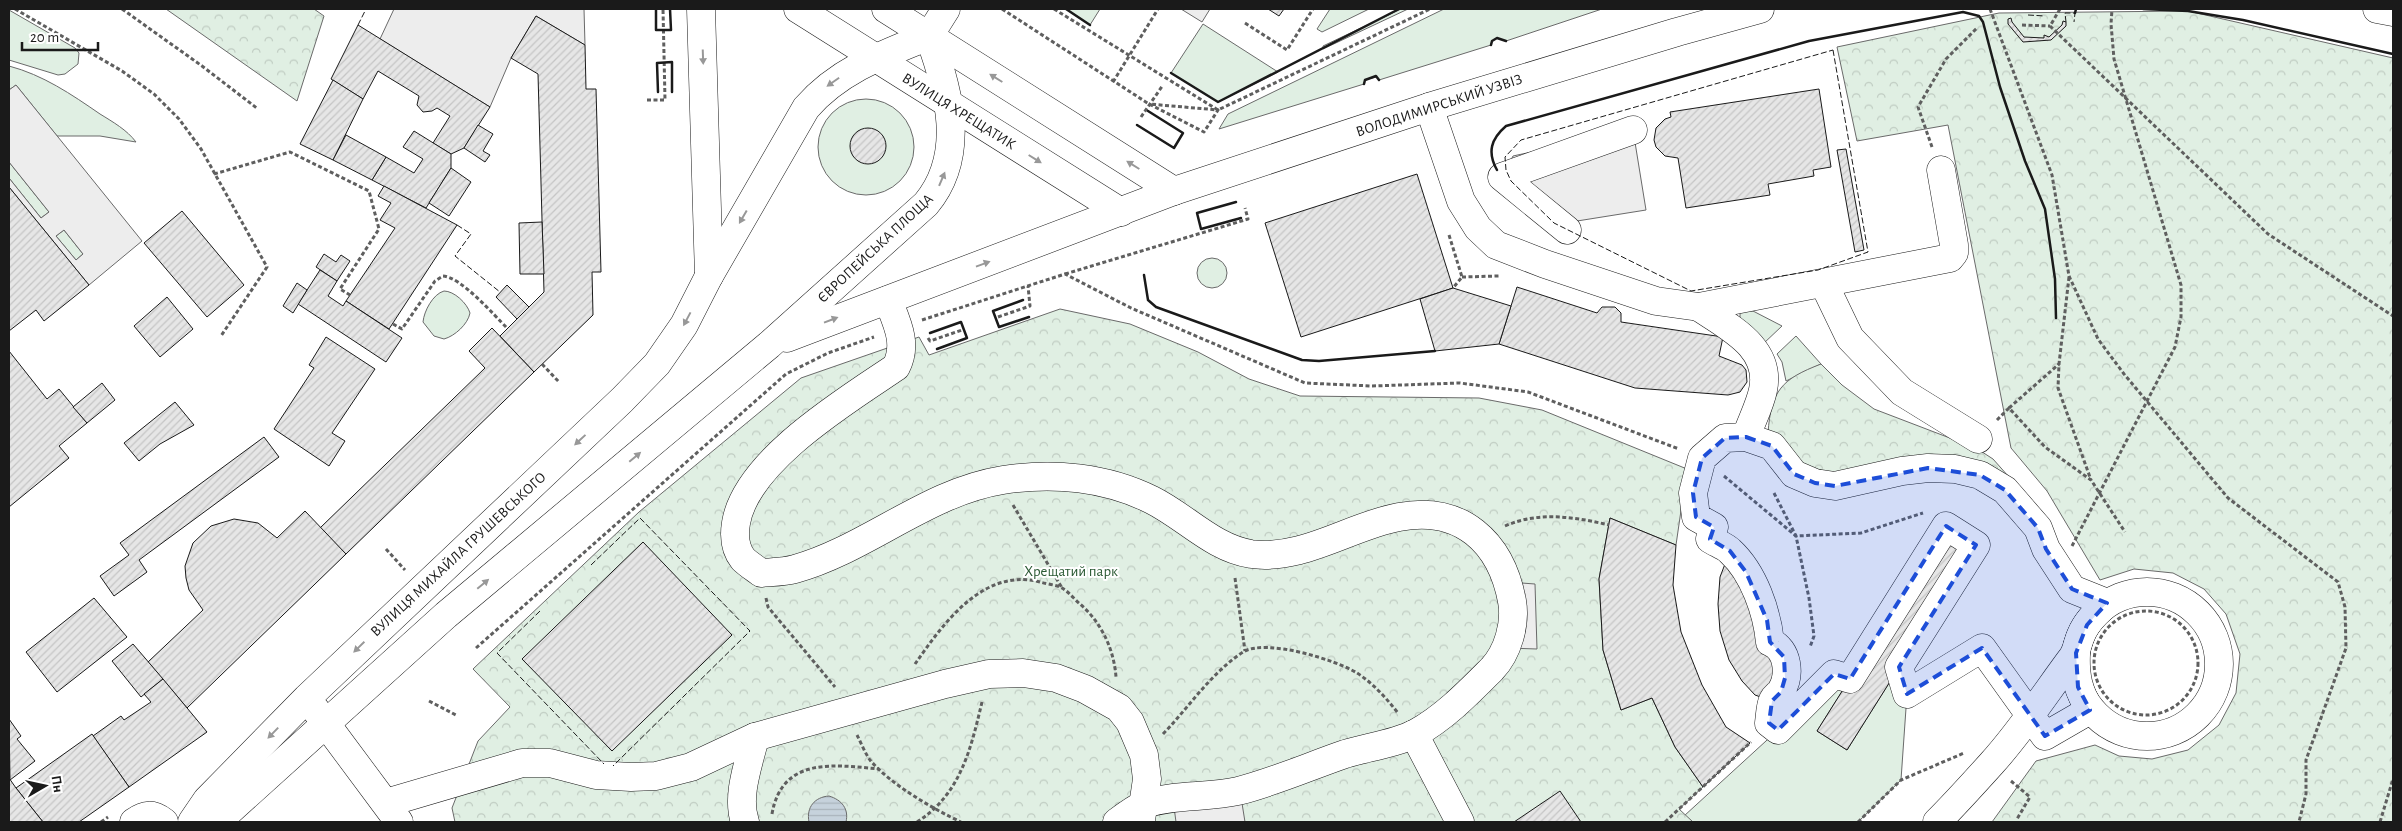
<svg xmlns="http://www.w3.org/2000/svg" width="2402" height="831" viewBox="0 0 2402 831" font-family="'Alegreya Sans',sans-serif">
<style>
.green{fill:#e0efe3;stroke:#6a6a6a}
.forest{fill:url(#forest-crowns);stroke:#6a6a6a}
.parking{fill:#ededed;stroke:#6a6a6a;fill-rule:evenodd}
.water{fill:url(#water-rules);stroke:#6a6a6a}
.building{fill:url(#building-hatch);stroke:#1a1a1a}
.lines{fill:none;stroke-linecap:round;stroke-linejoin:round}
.minor-casing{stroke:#1a1a1a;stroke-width:29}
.major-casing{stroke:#1a1a1a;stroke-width:29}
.path{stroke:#5f5f5f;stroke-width:3;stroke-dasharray:4 2.5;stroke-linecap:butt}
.minor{stroke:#fff;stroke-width:28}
.major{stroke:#fff;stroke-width:28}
.path-bridge{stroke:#5f5f5f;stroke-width:3;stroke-dasharray:4 2.5;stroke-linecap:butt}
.fence{stroke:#1a1a1a;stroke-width:1;stroke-dasharray:6 2.5;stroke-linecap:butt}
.wall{stroke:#1a1a1a;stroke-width:2.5}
.oneway{fill:#989898}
.marked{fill:#1d4ed8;fill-opacity:0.2;stroke:#1d4ed8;stroke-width:4;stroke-dasharray:10 6;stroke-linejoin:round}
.labels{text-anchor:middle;stroke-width:4;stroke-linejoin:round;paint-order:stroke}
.street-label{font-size:15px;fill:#1a1a1a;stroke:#fff}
.park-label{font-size:15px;fill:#2b5a34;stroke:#fff}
</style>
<defs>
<pattern id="forest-crowns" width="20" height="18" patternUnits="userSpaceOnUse" patternTransform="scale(1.25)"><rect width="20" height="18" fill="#e0efe3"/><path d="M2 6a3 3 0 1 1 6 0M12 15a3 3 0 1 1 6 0" fill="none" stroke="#c0ccc2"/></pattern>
<pattern id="water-rules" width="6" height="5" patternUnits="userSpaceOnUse" patternTransform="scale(1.25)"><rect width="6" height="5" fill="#c6d2dc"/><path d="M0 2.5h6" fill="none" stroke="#aab4bc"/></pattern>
<pattern id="building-hatch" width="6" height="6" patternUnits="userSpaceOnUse" patternTransform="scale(1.25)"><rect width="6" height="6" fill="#e6e6e6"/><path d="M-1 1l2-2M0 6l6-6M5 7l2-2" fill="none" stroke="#c5c5c5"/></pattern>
</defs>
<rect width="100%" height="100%" fill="#fff"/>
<g class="green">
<polygon points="1066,9 1100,9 1090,25"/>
<polygon points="1330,9 1369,9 1322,32 1317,29"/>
<polygon points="1401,9 1408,9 1323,49 1323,46"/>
<polygon points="1444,9 1602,9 1506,41 1497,38 1492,41 1491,45 1379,80 1376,77 1365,80 1364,84 1219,129 1228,114"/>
<polygon points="9,10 75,48 79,53 78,64 65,74 58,75 9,60"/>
<polygon points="1203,24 1278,72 1218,102 1171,73"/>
<path d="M9,66C43,75 71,94 100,114C113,122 127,130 136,142L100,136H57L16,85L9,90Z"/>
<circle cx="866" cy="147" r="48"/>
<polygon points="9,162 49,212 41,218 9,178"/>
<polygon points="64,230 83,254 76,260 56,236"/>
<circle cx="1212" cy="273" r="15"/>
<path d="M444,291C454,291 467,303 470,313C468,324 455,336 444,339L434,336L423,322C424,311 433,294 444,291Z"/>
<polygon points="1744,310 1753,311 1782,326 1763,344 1740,318 1740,313"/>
<polygon points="1796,336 1821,364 1786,381 1782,362 1777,354"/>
<polygon points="1899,667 1907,694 1901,780 1858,822 1693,822 1684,816 1778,730 1850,679 1817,731 1847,750"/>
</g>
<g class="forest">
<polygon points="166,9 314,9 324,16 297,101"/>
<polygon points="2188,11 2393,58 2393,822 1992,822 2036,761 2095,745 2119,756 2152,759 2188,750 2219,725 2236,693 2240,654 2226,614 2204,589 2173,573 2134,569 2100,580 2047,491 2011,448 1948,125 1857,141 1837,47 1999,13"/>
<polygon points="1060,309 1130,324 1198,352 1249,379 1300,396 1479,398 1542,410 1687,469 1676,545 1610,518 1599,579 1603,650 1621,710 1652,698 1675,747 1703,787 1679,809 1693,822 455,822 452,808 478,741 510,707 473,669 639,512 801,378 919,337 929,355"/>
<path d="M1821,364L1842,385L1874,409L1976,448L1993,459L2009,477L1980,475L1815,483L1768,433C1771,390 1782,379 1821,364Z"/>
</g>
<g class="parking">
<polygon points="394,9 584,9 585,45 536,16 511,58 490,107 380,39"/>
<polygon points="1181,9 1210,9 1202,22"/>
<path d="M16,85L142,241L89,285L9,187V178L41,218L49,212L9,162V90ZM64,230L83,254L76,260L56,236Z"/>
<polygon points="1633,130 1646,210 1552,225 1502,177 1513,156"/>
<polygon points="1508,582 1535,584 1537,649 1507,648"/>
<polygon points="1241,797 1245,822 1176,822 1174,807"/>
</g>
<path class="water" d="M829,796C842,800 849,809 846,822H809C806,807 815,797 829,796Z"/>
<g class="building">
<polygon points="1268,9 1284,9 1279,16"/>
<polygon points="536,16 585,45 586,89 596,89 601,272 592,272 593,315 534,372 500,336 544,292 538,74 511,58"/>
<polygon points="2011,18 2012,22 2024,37 2044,38 2044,35 2049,37 2062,25 2063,21 2066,22 2066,26 2051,40 2023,42 2008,24 2008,19"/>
<polygon points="358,25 490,107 464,148 451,154 433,143 450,116 437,108 432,111 423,112 417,105 419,96 378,71 363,99 331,79"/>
<polygon points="333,80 363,99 333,160 300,144"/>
<polygon points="1819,89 1831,167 1813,170 1814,176 1768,184 1770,195 1686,208 1678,158 1665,156 1656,147 1654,140 1656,128 1665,119 1671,117 1670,112"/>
<polygon points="478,125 493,134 483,151 490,155 485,162 464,148"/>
<circle cx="868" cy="146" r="18"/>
<polygon points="414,131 451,154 451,168 426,208 372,180 386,157 414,173 423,159 403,147"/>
<polygon points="346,135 386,157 372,180 333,160"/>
<polygon points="1846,149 1864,250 1855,252 1837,150"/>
<polygon points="451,168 471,182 449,216 429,203"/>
<polygon points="1417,174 1453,288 1301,337 1265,223"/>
<polygon points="384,186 457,225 389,329 346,301 395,228 380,220 391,203 378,196"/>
<polygon points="9,187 89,285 44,321 36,310 9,331"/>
<polygon points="182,211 244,285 207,317 144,243"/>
<polygon points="542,222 544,274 520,274 519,223"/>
<polygon points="324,254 336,262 341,255 350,261 337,281 316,267"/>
<polygon points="320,270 337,281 328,296 343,306 346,301 402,338 386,362 298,304"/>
<polygon points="297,283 307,290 293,313 283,306"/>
<polygon points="507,285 529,307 517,319 496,297"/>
<polygon points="1517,287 1597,313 1602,307 1615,307 1621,313 1621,322 1723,337 1719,356 1742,365 1746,370 1747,382 1740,392 1728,395 1635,388 1499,344"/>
<polygon points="1453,288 1511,306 1499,344 1435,351 1420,299"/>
<polygon points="167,297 193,329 160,357 134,326"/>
<polygon points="492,328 534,372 346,554 320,528 485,368 469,351"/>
<polygon points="326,337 375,369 332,433 345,441 329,466 274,429 314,368 309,365"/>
<polygon points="9,351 47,399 59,389 87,423 59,446 69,458 9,507"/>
<polygon points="102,383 115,400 87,423 73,407"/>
<polygon points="175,402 194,425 160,444 139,461 124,443"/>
<polygon points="264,437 279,457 139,560 147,572 114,596 100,576 129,555 120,543"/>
<polygon points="305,511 346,554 187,708 148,662 203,610 189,590 186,578 185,566 193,543 211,526 234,519 258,523 277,538"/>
<polygon points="1610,518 1676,545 1673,585 1681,632 1702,685 1726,727 1750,743 1703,787 1675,747 1652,698 1621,710 1603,650 1599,579"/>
<polygon points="1946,526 1976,545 1847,750 1817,731"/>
<polygon points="643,542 732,635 612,751 522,659"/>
<polygon points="1730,551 1783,685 1772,701 1755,695 1742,681 1729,660 1720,631 1718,604 1720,577"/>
<polygon points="94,598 127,637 57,692 26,652"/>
<polygon points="133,644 163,679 141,697 112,661"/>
<polygon points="163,679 207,732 129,787 93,736 121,716 124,720 151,702 144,694"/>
<polygon points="9,719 21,736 17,739 35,761 10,780"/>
<polygon points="92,734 129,787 79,822 43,822 16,788"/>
<polygon points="9,778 16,788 43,822 9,822"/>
<polygon points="1560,791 1581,822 1514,822"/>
</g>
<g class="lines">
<defs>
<g id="minor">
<polyline points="929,36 946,9"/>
<polyline points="1429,107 1461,201 1478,228 1496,245 1545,264 1656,301 1699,307 1950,258 1954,253 1954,245 1941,170"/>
<polyline points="1567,230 1502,177 1633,130"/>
<polyline points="1824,284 1850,338 1902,392 1978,439"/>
<path d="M888,300C897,323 908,344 896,367C847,400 746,461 736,523C734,535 735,549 743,559C748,564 756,569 761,573C772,572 784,572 795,569C867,549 927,492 1003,480C1053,472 1106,477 1152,500C1186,517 1213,548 1251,554C1303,561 1350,526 1399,517C1461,505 1501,542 1512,601C1516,624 1508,652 1492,669C1469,692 1445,717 1416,733C1395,744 1368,747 1345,754C1310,766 1274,782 1238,791C1208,798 1174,794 1145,804C1136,808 1125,816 1117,822"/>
<path d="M1699,307C1728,327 1772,347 1763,390C1760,405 1751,422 1746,437"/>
<circle cx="2147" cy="664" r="72"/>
<polyline points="1414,734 1460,822"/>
<polyline points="386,803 522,763 550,763 596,775 631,777 656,776 691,767 755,737 945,684 989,674 1023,673 1056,678 1085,689 1119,708 1130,722 1144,755 1147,779 1141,820"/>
<path d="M134,822C145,814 152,813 164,822"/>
<path d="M745,822C736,796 749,763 755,737"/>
<path d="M1937,822C1956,803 1974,783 1992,763C2021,731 2045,694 2071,659C2077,652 2077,644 2081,635C2086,622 2097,612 2107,603L2072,589L2046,549L2038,528L2005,490L1980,475L1955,469L1928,468L1902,471L1835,486L1815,483L1794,474L1772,446L1746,437L1725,438L1702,458L1693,493L1696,517L1714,527L1710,539C1716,543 1725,546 1730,551C1754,573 1767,612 1770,642C1788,649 1791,675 1781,691C1779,694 1775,696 1773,700C1770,706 1770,716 1769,723L1778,730L1834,674L1850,679L1946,526L1976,545L1899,667L1907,694L1982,648L2045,736L2090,710C2078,691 2075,675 2076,653"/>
</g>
<g id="major">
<polyline points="701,9 709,276"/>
<polyline points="798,9 1121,212"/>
<polyline points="886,9 1174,191"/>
<polyline points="2377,9 2393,12"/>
<polyline points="787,338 1174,191 1429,107 1677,32 1760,9"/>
<polyline points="315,709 399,822"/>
<path d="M192,822L207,800L307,698L622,400L657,364L684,325L709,276L806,108C839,70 884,54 929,36"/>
<path d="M217,822L446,615L769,345L926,204C967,155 949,91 929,36"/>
</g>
</defs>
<use href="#minor" class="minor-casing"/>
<use href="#major" class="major-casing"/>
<g class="path">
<polyline points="15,9 122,71 154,94 179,119 201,149 267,267 221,336"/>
<polyline points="122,9 202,66 258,109"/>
<polyline points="1002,9 1149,104 1204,132 1218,110 1149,104"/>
<polyline points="1054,9 1218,110 1430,9"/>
<polyline points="1990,9 2052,175 2069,276 2098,339 2124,374 2228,498 2338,582 2345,607 2346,648 2306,760 2306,794 2299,822"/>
<polyline points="2060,9 2050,26 2268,234 2393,316"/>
<polyline points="1245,23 1287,50 1313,9"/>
<polyline points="2022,25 2050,26"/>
<polyline points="1113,82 1158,9"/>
<polyline points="647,100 665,100 663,9"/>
<polyline points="1141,117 1163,85"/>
<polyline points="1932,147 1918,107 1946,59 1977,28"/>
<polyline points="214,174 290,152 369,191 379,229 340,289 350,295"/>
<polyline points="1449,235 1462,277 1453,288"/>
<polyline points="1065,274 1248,219 1245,208"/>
<polyline points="1462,277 1499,276"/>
<polyline points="2069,277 2059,364 2058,388 2091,480"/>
<polyline points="998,317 1030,306 1028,286"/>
<polyline points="922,320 1065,274 1131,308 1305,383 1372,386 1460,383 1528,392 1679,449"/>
<path d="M393,324L402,329L435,281L443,276C461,277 494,315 507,328"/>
<polyline points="928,338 930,341 962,330"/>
<polyline points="542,364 559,382"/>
<polyline points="2009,408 2059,364"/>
<polyline points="1997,420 2009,408 2045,447 2091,480 2125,532"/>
<polyline points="1724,476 1796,536 1809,598 1814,636 1810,647"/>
<polyline points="1774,493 1796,536 1861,533 1923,513"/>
<polyline points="1013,505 1062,588"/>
<path d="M1505,526C1539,511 1575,517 1609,525"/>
<polyline points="386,549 405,570"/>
<polyline points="1235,578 1245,651"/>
<polyline points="766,598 768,607 835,687"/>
<circle cx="2146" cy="663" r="52"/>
<polyline points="476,648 786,374 828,353 874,337"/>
<path d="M915,664C943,624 983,567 1040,582C1047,584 1057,585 1062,588C1069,592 1074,599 1080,604C1101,622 1114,649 1116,677"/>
<polyline points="429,701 456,715"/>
<path d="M1163,734C1190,706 1210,674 1243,652C1266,638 1336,660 1357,673C1374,684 1386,698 1398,713"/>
<path d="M857,735C861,743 865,753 870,760C890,784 933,809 961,822"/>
<polyline points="2011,781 2030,797 2017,819"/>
<path d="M772,814C782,756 835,765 879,769"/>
<polyline points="101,822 108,817"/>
<path d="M917,822C961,794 971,748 982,702"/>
<polyline points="1665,822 1751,742"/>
<polyline points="1858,822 1901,780 1964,753"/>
<polyline points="2380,822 2393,779"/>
</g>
<use href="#minor" class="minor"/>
<use href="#major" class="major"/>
<polyline class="path-bridge" points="2072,546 2175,347 2181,317 2181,285 2114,59 2111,24 2112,9"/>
<g class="fence">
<polyline points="2028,15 2045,16"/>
<polyline points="2066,22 2065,13 2075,13 2074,22"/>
<polyline points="358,25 366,9"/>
<polygon points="1833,50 1868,252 1818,270 1691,291 1554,223 1511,181 1506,170 1505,157 1521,140"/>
<polyline points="457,225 471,234 455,256 500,292"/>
<polyline points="591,565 640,518 750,631 613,766"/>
<polyline points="540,611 497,653 604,764"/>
</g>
<g class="wall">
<polyline points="656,9 656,30 671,30 670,9"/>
<polyline points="1066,9 1090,25"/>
<polyline points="2143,9 2188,11 2243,20 2393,54"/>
<polyline points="2075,13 2076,9"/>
<polyline points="1491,45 1492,41 1497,38 1506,41"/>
<polyline points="1171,73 1218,102 1399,9"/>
<polyline points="1364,84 1365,80 1376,76 1379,80"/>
<polyline points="658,92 657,63 672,62 672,92"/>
<polyline points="1137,125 1174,148 1183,133 1148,111"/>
<path d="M1497,170C1487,152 1491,139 1506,126L1809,41L1963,12L1979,16L1983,22L2000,87L2025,161L2045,209L2055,279L2056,318"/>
<polyline points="1236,202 1197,213 1201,229 1241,218"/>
<polyline points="1144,275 1148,300 1156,307 1302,360 1319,361 1435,351"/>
<polyline points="1023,300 993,311 999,327 1029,317"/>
<polyline points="930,333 961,322 967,338 937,349"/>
</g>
</g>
<defs><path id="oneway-solid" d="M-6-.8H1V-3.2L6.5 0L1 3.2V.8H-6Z" transform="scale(1.25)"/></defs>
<g class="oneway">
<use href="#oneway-solid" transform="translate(703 57) rotate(88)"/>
<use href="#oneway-solid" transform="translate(996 78) rotate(-148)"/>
<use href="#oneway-solid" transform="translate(833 82) rotate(145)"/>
<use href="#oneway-solid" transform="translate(1035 159) rotate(32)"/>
<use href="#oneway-solid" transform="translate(1133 165) rotate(-148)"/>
<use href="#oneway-solid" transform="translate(942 179) rotate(-67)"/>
<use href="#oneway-solid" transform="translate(743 217) rotate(120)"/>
<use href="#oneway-solid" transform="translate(983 264) rotate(-20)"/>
<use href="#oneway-solid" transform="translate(687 319) rotate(118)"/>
<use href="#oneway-solid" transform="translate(831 320) rotate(-21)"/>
<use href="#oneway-solid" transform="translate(580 440) rotate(137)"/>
<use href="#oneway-solid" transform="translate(635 457) rotate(-40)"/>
<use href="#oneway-solid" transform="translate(483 584) rotate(-40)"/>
<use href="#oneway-solid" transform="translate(359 647) rotate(136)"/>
<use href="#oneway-solid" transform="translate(273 733) rotate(134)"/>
</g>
<path class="marked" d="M1746,437L1772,446L1794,474L1815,483L1835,486L1928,468L1980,475L2005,490L2038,528L2046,549L2072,589L2107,603L2087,625L2076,653L2078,687L2090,710L2045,736L1982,648L1907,694L1899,667L1976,545L1946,526L1850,679L1834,674L1778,730L1769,723L1772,701L1781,692L1785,678L1784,657L1770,642L1767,620L1746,572L1730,551L1710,539L1714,527L1696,517L1693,493L1702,458L1725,438Z"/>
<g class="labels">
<g class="street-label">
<text transform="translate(1439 105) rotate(-18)" y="5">ВОЛОДИМИРСЬКИЙ УЗВІЗ</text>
<text transform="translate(959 111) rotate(32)" y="5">ВУЛИЦЯ ХРЕЩАТИК</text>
<text transform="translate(875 248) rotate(-43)" y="5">ЄВРОПЕЙСЬКА ПЛОЩА</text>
<text transform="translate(458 554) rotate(-43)" y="5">ВУЛИЦЯ МИХАЙЛА ГРУШЕВСЬКОГО</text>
</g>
<g class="park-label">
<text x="1071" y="576">Хрещатий парк</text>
</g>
</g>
<rect width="2402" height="831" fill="none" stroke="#1a1a1a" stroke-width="20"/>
<g transform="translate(45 786) rotate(81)" stroke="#ffffff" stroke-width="4" paint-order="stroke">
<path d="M0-4L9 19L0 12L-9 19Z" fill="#1a1a1a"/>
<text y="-8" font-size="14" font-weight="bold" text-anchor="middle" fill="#1a1a1a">Пн</text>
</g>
<path d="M22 42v8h76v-8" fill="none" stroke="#1a1a1a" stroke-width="2.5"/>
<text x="30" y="42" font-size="15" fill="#1a1a1a" stroke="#ffffff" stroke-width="4" paint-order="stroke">20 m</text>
</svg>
